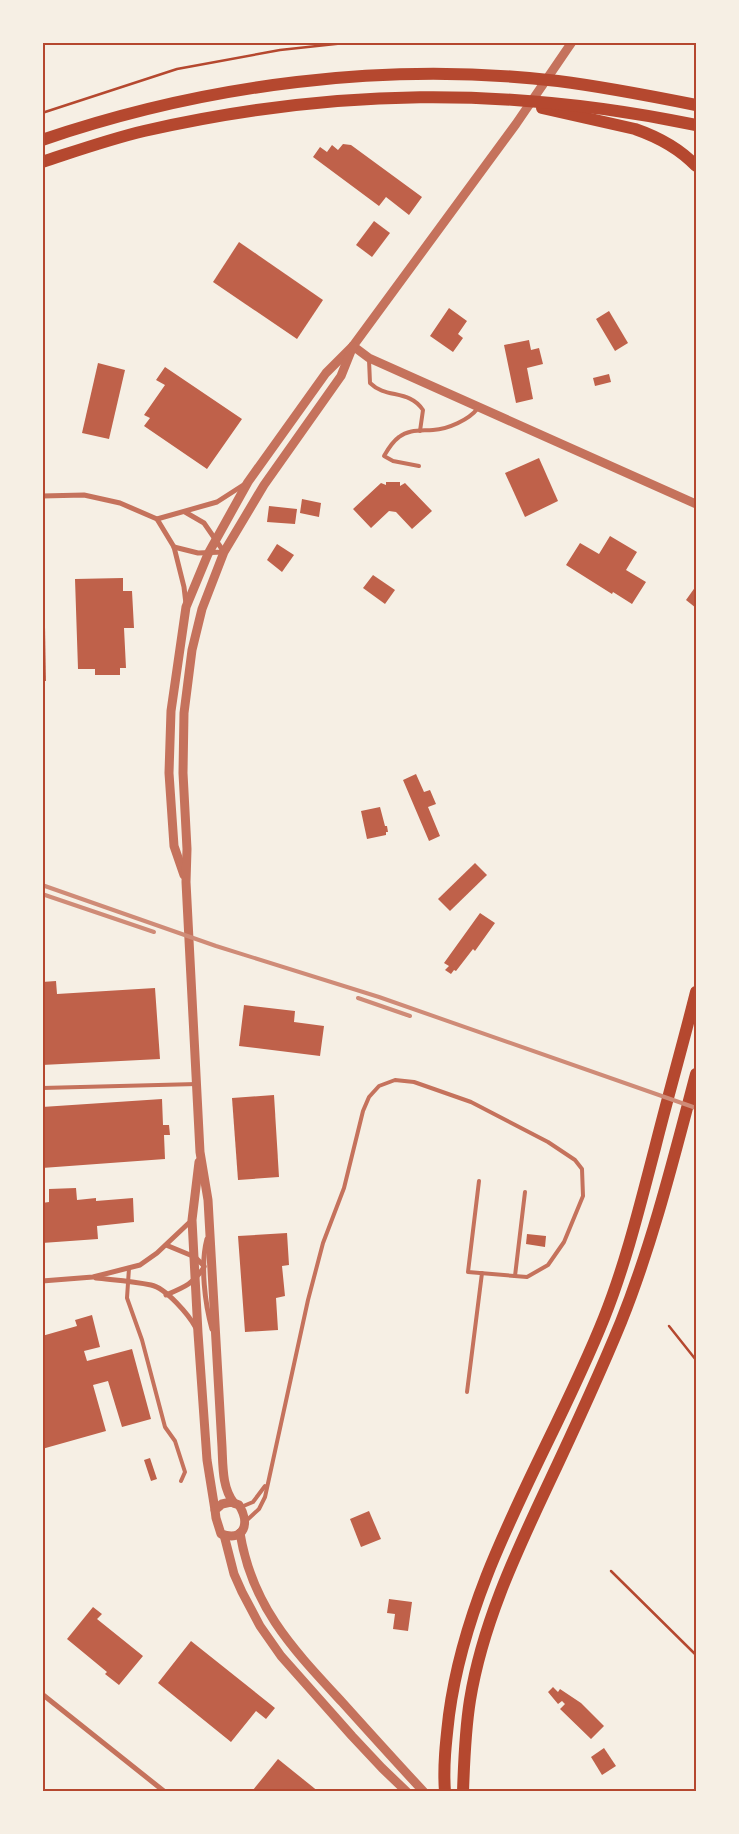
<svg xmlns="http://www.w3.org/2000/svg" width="739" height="1834" viewBox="0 0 739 1834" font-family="'Sofia Sans Condensed',sans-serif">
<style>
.building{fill:#bf614a}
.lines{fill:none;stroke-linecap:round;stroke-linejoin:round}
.path{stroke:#b5482f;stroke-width:2.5}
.service{stroke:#c5725c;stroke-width:4}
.minor{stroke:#c5725c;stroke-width:5}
.tertiary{stroke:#c5725c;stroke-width:9}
.trunk{stroke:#b5482f;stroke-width:12}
.motorway{stroke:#b5482f;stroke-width:12}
.rail{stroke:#cf8b77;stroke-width:4}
.neatline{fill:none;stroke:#b5482f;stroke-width:2}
</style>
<rect width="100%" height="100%" fill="#f6efe4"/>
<g class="building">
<polygon points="343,144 351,145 422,197 409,215 386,197 379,206 313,157 320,147 327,152 332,145 338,150"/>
<polygon points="374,221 390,233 372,257 356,245"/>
<polygon points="239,242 323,300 297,339 213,282"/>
<polygon points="449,308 467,321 458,334 463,338 453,352 430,336"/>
<polygon points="609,311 628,343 615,351 596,319"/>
<polygon points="529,340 531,350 539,348 543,364 527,368 533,399 516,403 504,345"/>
<polygon points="98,363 125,370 109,439 82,433"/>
<polygon points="165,367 242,419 207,469 144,426 150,418 144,415 165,385 156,380"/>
<polygon points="609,374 611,382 595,386 593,378"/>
<polygon points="539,458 558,501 525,517 505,473"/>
<polygon points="386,482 400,482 400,486 405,483 432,511 412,529 396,512 389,511 371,528 353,509 381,483 386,485"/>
<polygon points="302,499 321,503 319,517 300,513"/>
<polygon points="269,506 297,509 295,524 267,522"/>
<polygon points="610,536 637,552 626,570 646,582 632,604 613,592 612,594 566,565 580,543 599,554"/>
<polygon points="277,544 294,555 282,572 267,560"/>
<polygon points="42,572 44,572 46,681 42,681"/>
<polygon points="373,575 395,590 385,604 363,588"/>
<polygon points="123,578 123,591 132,591 134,628 124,628 126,668 120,668 120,675 95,675 95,669 78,669 75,579"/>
<polygon points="696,586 696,608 686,600"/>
<polygon points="416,774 424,792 430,790 436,804 428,807 440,836 429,841 403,780"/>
<polygon points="380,807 385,826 387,826 388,832 386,832 386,835 367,839 361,811"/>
<polygon points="475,863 487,875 450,911 438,899"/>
<polygon points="480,913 495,923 475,951 473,949 456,971 454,970 451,974 445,970 449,966 444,963"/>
<polygon points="56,981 57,994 155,988 160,1059 42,1065 42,982"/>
<polygon points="244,1005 295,1011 294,1022 324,1026 320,1056 239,1046"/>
<polygon points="274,1095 279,1177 238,1180 232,1098"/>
<polygon points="162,1099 163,1125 169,1125 170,1135 164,1135 165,1159 42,1168 42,1107"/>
<polygon points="76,1188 77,1200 96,1198 96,1201 133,1198 134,1222 97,1226 98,1239 42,1243 42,1203 49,1202 49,1189"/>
<polygon points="287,1233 289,1265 282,1266 285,1296 276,1298 278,1330 245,1332 238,1236"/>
<polygon points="527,1234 546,1236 545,1247 526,1244"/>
<polygon points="92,1315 100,1347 84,1351 87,1361 132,1349 151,1419 122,1427 108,1381 93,1385 106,1431 42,1449 42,1336 77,1326 75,1320"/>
<polygon points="150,1458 157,1479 151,1481 144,1460"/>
<polygon points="369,1511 381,1539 361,1547 350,1519"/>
<polygon points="389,1599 412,1602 408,1631 393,1629 395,1614 387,1613"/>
<polygon points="93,1607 102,1614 97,1619 143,1656 119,1685 105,1674 107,1672 67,1639"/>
<polygon points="191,1641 275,1708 266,1719 256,1711 231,1742 158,1683"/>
<polygon points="553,1687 558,1692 560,1689 581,1703 604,1726 591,1739 560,1709 565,1704 562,1701 558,1704 548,1692"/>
<polygon points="604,1748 616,1766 602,1775 591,1757"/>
<polygon points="278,1759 319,1792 254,1792 253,1790"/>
</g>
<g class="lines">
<g class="path">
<polyline points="42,113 177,69 280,50 354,42"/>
<polyline points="669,1326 696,1360"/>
<polyline points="611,1571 696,1655"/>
</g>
<g class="service">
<path d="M369,360L370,383C386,399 409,389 423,410L420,431"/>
<path d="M419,466L393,461L384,456C388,449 392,442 399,437C409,429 421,431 433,430C448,429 469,420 478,408"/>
<polyline points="42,1088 197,1084"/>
<polyline points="129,1268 127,1298 142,1340 165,1427 175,1441 185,1472 181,1481"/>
<polyline points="515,1276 525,1192"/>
<polyline points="467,1392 482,1273"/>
<polyline points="241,1507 253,1502 265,1486"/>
<polyline points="246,1521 259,1509 265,1497 308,1300 323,1243 344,1188 363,1111 369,1097 379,1086 395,1080 414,1082 471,1102 548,1142 575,1160 582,1169 583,1196 564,1242 548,1265 527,1277 468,1272 479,1181"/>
</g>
<g class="minor">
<polyline points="42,496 84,495 120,503 157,519"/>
<polyline points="174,547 198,553 224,552 204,523 185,512"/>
<polyline points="186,604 184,587 174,547 157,519 217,502 245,484"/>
<path d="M207,1239C200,1265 205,1304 212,1329"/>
<polyline points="166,1245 195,1257 204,1266"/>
<path d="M96,1278C114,1280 133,1281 151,1285C166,1288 189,1315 196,1328"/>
<polyline points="42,1281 93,1277 140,1265 157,1253 192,1220"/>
<path d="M166,1295C185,1287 193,1284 204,1267"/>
<polyline points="42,1694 165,1792"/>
</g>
<g class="tertiary">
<polyline points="353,346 369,358 696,504"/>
<polyline points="184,875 174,846 169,773 171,711 186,607 208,554 248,482 326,373 353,346 516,124 572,42"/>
<polyline points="199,1162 192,1220 198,1333 207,1460 215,1510"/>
<path d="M231,1502L239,1505C250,1523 245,1542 221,1534L216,1518L215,1510L222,1504Z"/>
<path d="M234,1503C222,1488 223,1466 222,1447L208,1200L200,1152L186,882L187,849L183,773L184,713L192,650L202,609L224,552L264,485L341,376L353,346"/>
<path d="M240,1533C252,1607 293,1649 342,1702C369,1732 396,1762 424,1792"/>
<polyline points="224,1535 234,1574 242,1592 260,1626 281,1656 352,1736 382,1768 407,1792"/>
</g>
<g class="trunk">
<path d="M445,1792C443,1766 446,1741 449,1715C468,1572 551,1451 604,1318C626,1263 640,1205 655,1148C668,1096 683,1044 696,992"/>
<path d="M463,1792C464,1761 465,1731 470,1700C482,1626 514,1557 546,1489C572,1434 598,1378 621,1322C653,1242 674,1157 696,1074"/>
</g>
<g class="motorway">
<path d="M542,108L635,129C658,137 679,148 696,166"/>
<path d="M42,140C206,84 386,61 558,81C605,87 651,96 696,105"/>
<path d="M42,162C76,151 110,139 144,131C333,88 507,86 696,125"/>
</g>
<g class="rail">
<polyline points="42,885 216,946 379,997 696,1108"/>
<polyline points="42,894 154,932"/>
<polyline points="358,998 410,1016"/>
</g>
</g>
<rect width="739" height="1834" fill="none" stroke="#f6efe4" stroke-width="88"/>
<rect x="44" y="44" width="651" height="1746" class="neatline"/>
</svg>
